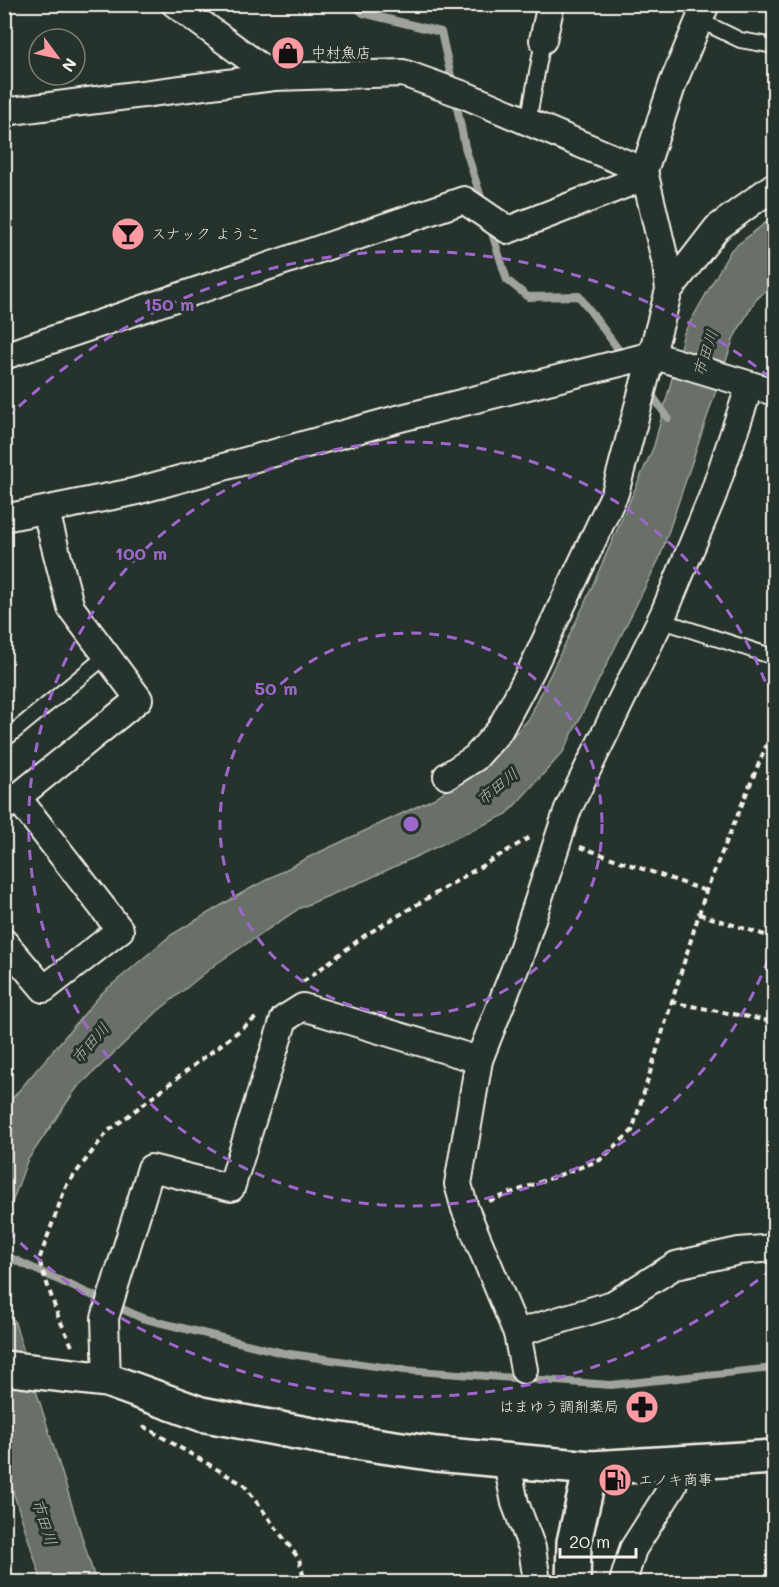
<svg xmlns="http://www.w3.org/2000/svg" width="779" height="1587" viewBox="0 0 779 1587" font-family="Mali,'Klee One',sans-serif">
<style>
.water{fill:#676f68;stroke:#9fa39b;stroke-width:1.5}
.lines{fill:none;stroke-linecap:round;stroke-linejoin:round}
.stream{stroke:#9fa39b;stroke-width:8}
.lane-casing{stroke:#f4f1e8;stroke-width:18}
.street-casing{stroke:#f4f1e8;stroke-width:30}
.secondary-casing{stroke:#f4f1e8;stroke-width:38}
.highway-casing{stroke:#f4f1e8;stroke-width:38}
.path{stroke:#f4f1e8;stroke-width:4;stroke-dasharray:6 4.5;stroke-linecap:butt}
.lane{stroke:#26332d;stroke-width:14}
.street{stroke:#26332d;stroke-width:26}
.secondary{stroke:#26332d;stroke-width:33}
.highway{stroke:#26332d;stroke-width:33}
.ring{fill:none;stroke:#9f67cb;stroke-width:3;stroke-dasharray:10 8}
.labels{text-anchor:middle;stroke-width:6;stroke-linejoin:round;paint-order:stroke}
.poi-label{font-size:15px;fill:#f4f1e8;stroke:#26332d;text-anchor:start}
.water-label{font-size:16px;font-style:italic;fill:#bcbdb5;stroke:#26332d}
.centre{fill:#9f67cb;stroke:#26332d;stroke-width:3}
.ring-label{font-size:18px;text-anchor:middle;font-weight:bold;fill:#9f67cb;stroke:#26332d;stroke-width:6;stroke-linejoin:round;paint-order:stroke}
</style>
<rect width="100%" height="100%" fill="#26332d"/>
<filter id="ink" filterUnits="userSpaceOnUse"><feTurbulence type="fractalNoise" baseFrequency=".0167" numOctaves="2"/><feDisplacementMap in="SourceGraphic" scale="12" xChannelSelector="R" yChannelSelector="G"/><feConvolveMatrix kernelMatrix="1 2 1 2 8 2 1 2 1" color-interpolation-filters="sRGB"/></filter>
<g filter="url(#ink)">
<g class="water">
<polygon points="774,216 774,282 755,301 734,337 660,557 563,752 507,814 368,879 300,908 216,964 158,1011 76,1089 27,1161 5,1222 5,1107 102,993 171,935 242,893 307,858 433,799 489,761 528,720 583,607 654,446 684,333 731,250"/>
<polygon points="4,1313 14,1320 96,1582 42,1582 5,1466"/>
</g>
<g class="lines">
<g class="stream">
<polyline points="352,4 363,13 441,32 453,85"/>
<polyline points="455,97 465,147 483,204"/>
<polyline points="490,227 507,280 528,297 579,296 624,357"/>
<polyline points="649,391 668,418"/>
<polyline points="4,1255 142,1318 283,1353 404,1370 611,1385 774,1368"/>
</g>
<defs>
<g id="lane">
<polyline points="699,20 740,40 774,46"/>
<polyline points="528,122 543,40"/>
<polyline points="660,620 774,657"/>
<polyline points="4,740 106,656"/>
</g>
<g id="street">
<polyline points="175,4 274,77"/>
<polyline points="543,40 551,4"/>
<polyline points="4,112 274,77 403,73 467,96 644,171"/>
<polyline points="669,290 717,228 774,186"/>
<polyline points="4,356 464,200 508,230 645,177"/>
<polyline points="4,518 133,492 397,419 652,355 774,392"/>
<polyline points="447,776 475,758 499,731 532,669 615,493 669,290 666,264 644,171 673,83 706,4"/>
<polyline points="4,808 139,699 71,608 46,512"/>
<polyline points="4,942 44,989 120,930 17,797"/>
<polyline points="517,1333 613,1304 676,1265 739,1251 774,1248"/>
<polyline points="524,1370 517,1333 465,1209 458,1184 479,1060 520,956 568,809 664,613 713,495 750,385"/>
<polyline points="107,1380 105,1318 151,1168 231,1188 284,1019 303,1007 479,1060"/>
<polyline points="506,1459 515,1503 532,1548 537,1582"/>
<polyline points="623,1582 633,1549 673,1486 677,1465"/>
</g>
<polyline id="secondary" points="4,1368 107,1380 201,1414 328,1438 436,1454 591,1468 774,1457"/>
<polyline id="highway" points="573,1582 574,1542 591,1468"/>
</defs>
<use href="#lane" class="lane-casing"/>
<use href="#street" class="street-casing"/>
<use href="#secondary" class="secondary-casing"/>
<use href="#highway" class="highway-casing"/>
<g class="path">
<polyline points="580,847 706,891"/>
<polyline points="699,914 774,938"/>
<polyline points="303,982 364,936 532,836"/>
<polyline points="671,1002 774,1022"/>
<polyline points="489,1201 600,1160 632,1131 706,891 774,727"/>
<polyline points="72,1346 58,1316 39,1260 66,1186 107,1132 257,1017"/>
<polyline points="143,1426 244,1485 299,1559 305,1582"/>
<polyline points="4,1568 9,1582"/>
</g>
<use href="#lane" class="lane"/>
<use href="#street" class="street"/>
<use href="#secondary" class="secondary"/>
<use href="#highway" class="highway"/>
</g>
</g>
<g class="ring">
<circle cx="411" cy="824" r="191"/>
<path d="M774 942A382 382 0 1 1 774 706"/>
<path d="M772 1269A573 573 0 0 1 6 1229M6 419A573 573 0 0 1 772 379"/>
</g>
<defs>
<symbol id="shop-disc" viewBox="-11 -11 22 22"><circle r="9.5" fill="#ff9aa2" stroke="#26332d"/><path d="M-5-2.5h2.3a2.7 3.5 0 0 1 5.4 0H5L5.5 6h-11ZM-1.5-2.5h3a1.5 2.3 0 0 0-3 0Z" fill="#111"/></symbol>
<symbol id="bar-disc" viewBox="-11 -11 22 22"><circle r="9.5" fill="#ff9aa2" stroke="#26332d"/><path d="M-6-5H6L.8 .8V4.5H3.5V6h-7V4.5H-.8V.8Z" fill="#111"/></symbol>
<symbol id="pharmacy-disc" viewBox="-11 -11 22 22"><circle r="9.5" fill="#ff9aa2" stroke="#26332d"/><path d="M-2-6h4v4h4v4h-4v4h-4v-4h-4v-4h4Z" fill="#111"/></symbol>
<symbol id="fuel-disc" viewBox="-11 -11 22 22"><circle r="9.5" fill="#ff9aa2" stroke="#26332d"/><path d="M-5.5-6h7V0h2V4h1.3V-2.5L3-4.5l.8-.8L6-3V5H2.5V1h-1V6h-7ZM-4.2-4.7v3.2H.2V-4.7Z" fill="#111"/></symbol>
</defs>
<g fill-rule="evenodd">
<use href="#shop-disc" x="269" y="34" width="38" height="38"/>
<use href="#bar-disc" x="109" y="215" width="38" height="38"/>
<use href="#pharmacy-disc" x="623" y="1388" width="38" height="38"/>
<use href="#fuel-disc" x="596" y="1461" width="38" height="38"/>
</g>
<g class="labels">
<g class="poi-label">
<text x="311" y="58">中村魚店</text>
<text x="151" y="239">スナック ようこ</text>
<text x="619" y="1412" text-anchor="end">はまゆう調剤薬局</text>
<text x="638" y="1485">エノキ商事</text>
</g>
<g class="water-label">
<text transform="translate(705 353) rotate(-72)" y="6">市田川</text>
<text transform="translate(497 786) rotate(-39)" y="6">市田川</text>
<text transform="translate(90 1043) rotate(-49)" y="6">市田川</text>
<text transform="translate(45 1522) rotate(72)" y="6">市田川</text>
</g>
</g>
<circle cx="411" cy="824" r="9" class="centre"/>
<g class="ring-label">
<text x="169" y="311">150 m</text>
<text x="141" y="560">100 m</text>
<text x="276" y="695">50 m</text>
</g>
<rect width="779" height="1587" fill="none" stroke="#26332d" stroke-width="24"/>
<rect x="12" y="12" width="755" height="1563" fill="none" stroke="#f4f1e8" stroke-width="2" filter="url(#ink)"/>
<g transform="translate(57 57) rotate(123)"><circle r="28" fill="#26332d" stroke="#787f78" stroke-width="1.5"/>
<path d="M0-4.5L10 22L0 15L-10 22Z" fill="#ff9aa2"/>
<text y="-9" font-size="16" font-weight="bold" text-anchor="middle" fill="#f4f1e8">N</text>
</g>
<path d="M560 1548v9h76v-9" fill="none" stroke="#f4f1e8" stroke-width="3"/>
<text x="569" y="1548" font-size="18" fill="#f4f1e8" stroke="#26332d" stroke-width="4.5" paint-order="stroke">20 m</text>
</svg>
